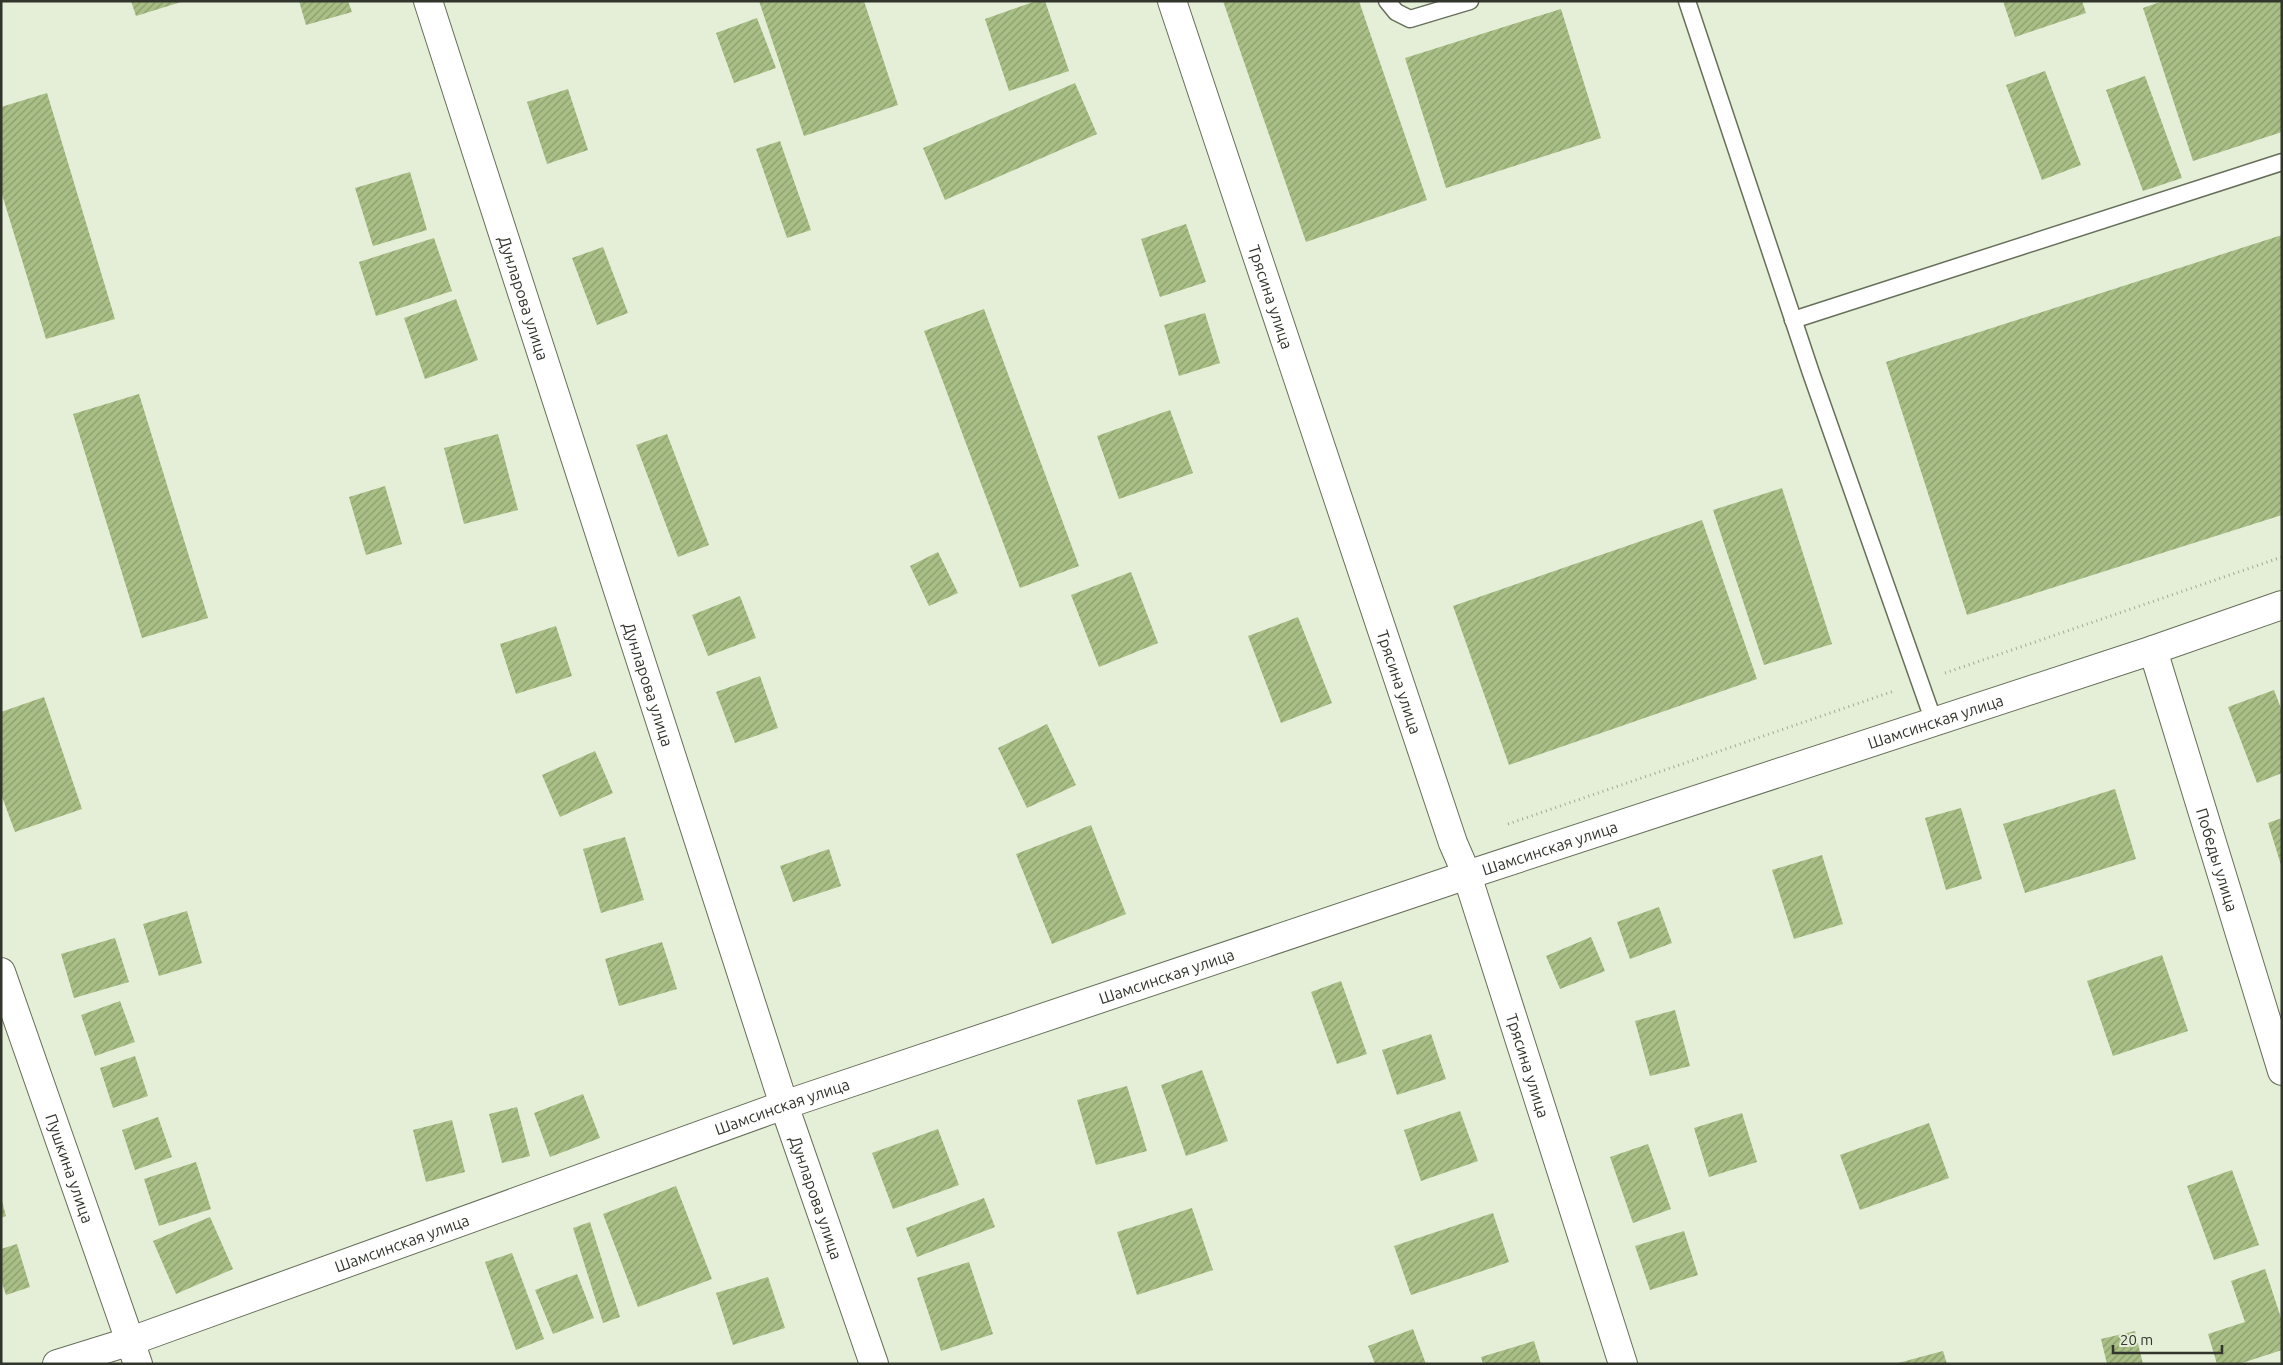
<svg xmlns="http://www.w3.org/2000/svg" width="2283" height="1365" viewBox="0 0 2283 1365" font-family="Ubuntu,sans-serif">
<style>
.building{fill:url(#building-hatch)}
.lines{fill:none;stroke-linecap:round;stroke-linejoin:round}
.service-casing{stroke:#666f5a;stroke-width:19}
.minor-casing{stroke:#666f5a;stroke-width:30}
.tertiary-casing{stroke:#666f5a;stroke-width:30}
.secondary-casing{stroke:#666f5a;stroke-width:30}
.path{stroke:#a2aa97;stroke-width:3;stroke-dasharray:1 4;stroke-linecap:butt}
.service{stroke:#fff;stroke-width:16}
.minor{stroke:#fff;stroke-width:28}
.tertiary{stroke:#fff;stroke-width:28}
.secondary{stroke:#fff;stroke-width:28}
.labels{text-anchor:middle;stroke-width:5;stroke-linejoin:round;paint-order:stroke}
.street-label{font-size:16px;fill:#31352b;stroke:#e5efd7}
</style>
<defs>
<pattern id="building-hatch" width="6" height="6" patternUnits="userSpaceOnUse" patternTransform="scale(1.25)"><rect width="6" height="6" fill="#a9bf86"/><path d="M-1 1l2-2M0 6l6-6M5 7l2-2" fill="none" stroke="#8a9c6e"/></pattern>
</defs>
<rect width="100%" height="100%" fill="#e5efd7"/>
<g class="building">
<polygon points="131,1 181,1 181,2 136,16"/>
<polygon points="299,1 348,1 352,12 306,25"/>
<polygon points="759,1 864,1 898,105 804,136"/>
<polygon points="1036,1 1045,1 1069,71 1009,91 985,19"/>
<polygon points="1223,1 1359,1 1427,200 1306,242"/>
<polygon points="2003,1 2082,1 2086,13 2015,37"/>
<polygon points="2163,1 2282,1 2282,132 2193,161 2143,8"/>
<polygon points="1561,9 1601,138 1446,188 1405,58"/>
<polygon points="757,18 776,68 734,83 716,33"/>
<polygon points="2045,71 2081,165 2042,180 2006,85"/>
<polygon points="2145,76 2182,178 2143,191 2106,90"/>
<polygon points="1075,83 1097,134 945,200 923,148"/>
<polygon points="568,89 588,150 547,164 527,102"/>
<polygon points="47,93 115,319 46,339 1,191 1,107"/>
<polygon points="780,141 811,230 787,238 756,149"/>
<polygon points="410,172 427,230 373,246 355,188"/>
<polygon points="1186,224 1206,282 1160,297 1141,239"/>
<polygon points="2282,235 2282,515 1967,615 1886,362"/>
<polygon points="434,238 452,291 376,316 359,262"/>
<polygon points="603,247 628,313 597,325 572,258"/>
<polygon points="456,299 478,360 425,379 404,318"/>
<polygon points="984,309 1079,566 1020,588 924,331"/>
<polygon points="1205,313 1220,363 1179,376 1164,325"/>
<polygon points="139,394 208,618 142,638 73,414"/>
<polygon points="1170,410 1193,473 1119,499 1097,436"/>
<polygon points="498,434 518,510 464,524 444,448"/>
<polygon points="667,434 709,545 678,557 636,445"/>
<polygon points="385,486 402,544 366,555 349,497"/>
<polygon points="1782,488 1832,644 1764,665 1713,510"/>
<polygon points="1702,520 1757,679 1509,765 1453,606"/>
<polygon points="938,552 958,593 929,606 910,566"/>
<polygon points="1131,572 1158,643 1099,667 1071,595"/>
<polygon points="740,596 756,638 708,656 692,615"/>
<polygon points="1298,617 1332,703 1281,723 1248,636"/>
<polygon points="556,626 572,676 516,694 500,644"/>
<polygon points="760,676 778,728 735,743 716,692"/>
<polygon points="2274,690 2282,711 2282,773 2257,783 2228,707"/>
<polygon points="44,697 82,809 15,832 1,794 1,712"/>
<polygon points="1047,724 1076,785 1027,808 998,748"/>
<polygon points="595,751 613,793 560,817 542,775"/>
<polygon points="2115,789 2136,859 2025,893 2003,824"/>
<polygon points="1961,808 1982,879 1946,890 1925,818"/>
<polygon points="2282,818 2282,865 2281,865 2268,823"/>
<polygon points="1091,825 1126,914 1052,944 1016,854"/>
<polygon points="625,837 644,900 601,913 583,849"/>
<polygon points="829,849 841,886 793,902 780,866"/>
<polygon points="1822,855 1843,924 1794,939 1772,870"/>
<polygon points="1659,907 1672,943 1630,959 1617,922"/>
<polygon points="187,911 202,963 159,976 143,924"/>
<polygon points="1591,937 1605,971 1560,989 1546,956"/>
<polygon points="115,938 129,982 74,998 61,954"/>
<polygon points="662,942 677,989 619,1006 605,959"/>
<polygon points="2162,955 2188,1031 2113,1056 2087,981"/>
<polygon points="1341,981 1367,1054 1337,1064 1311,992"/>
<polygon points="120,1001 135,1042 95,1056 81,1015"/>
<polygon points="1675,1010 1690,1066 1650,1076 1635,1021"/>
<polygon points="1431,1034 1446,1079 1397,1095 1382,1050"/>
<polygon points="135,1056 148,1096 113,1108 100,1068"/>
<polygon points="1202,1070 1228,1141 1186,1156 1161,1085"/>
<polygon points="1127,1086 1147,1151 1096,1165 1077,1100"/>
<polygon points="583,1094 600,1138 550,1157 534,1113"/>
<polygon points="517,1107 530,1156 502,1163 489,1114"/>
<polygon points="1460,1111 1478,1161 1421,1181 1404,1130"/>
<polygon points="1742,1113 1757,1162 1709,1177 1694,1128"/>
<polygon points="158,1117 172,1157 135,1170 122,1130"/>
<polygon points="452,1120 465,1172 426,1182 413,1130"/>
<polygon points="1929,1123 1949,1178 1860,1210 1840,1155"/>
<polygon points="938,1129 959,1185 893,1209 872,1153"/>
<polygon points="1648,1144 1671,1209 1633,1223 1610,1157"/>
<polygon points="196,1162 211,1209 159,1226 144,1179"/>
<polygon points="2232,1170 2259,1245 2214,1260 2187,1186"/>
<polygon points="676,1186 712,1279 638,1307 603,1214"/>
<polygon points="984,1198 995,1227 917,1257 906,1228"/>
<polygon points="2,1201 6,1216 1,1218 1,1202"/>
<polygon points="1192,1208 1213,1270 1137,1295 1117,1232"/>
<polygon points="1493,1213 1509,1262 1411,1295 1394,1246"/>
<polygon points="210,1217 233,1269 176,1294 153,1241"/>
<polygon points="590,1222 620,1317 603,1323 573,1228"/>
<polygon points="1684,1231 1698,1275 1650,1290 1635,1246"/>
<polygon points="17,1244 30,1287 6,1295 1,1280 1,1249"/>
<polygon points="512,1253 544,1339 516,1350 485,1262"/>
<polygon points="969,1262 993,1334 941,1351 917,1278"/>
<polygon points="2265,1269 2282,1321 2282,1350 2239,1364 2217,1364 2208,1334 2245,1322 2231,1281"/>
<polygon points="577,1274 594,1318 553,1334 535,1290"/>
<polygon points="768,1277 785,1328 733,1345 716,1293"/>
<polygon points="1413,1329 1426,1364 1375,1364 1368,1346"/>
<polygon points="2135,1331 2143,1364 2107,1364 2101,1339"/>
<polygon points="1534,1341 1541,1364 1483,1364 1481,1357"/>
<polygon points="1943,1351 1947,1364 1898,1364 1898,1363"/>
</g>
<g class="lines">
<defs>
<g id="service">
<polyline points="1387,1 1396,12 1410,19 1470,1"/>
<polyline points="1687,1 1811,373 1934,722"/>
<polyline points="1793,320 2282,162"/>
</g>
<g id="minor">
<path id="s1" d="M1467,875L1623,1364"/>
<polyline points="57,1364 131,1341"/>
</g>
<g id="tertiary">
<path id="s2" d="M1172,1L1453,843L1467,875"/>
<path id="s3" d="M131,1341L784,1105L1467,875L2153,650"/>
</g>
<g id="secondary">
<path id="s4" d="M428,1L784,1105L874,1364"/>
<path id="s5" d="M2282,605L2153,650L2282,1071"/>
<path id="s6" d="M1,972L138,1364"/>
</g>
</defs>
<use href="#service" class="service-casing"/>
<use href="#minor" class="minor-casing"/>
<use href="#tertiary" class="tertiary-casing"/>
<use href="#secondary" class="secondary-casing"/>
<g class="path">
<polyline points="1945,673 2282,557"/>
<polyline points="1508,824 1894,691"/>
</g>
<use href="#service" class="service"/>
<use href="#minor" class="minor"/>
<use href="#tertiary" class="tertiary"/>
<use href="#secondary" class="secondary"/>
</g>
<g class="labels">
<g class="street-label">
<text dy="6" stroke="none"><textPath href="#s4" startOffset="312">Дунларова улица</textPath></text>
<text dy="6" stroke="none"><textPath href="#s2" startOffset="312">Трясина улица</textPath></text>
<text dy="6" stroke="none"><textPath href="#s2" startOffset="718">Трясина улица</textPath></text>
<text dy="6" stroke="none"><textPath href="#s4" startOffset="718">Дунларова улица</textPath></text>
<text dy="6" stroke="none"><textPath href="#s3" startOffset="1908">Шамсинская улица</textPath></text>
<text dy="6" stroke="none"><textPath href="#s3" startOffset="1502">Шамсинская улица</textPath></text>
<text dy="6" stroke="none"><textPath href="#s5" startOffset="356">Победы улица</textPath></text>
<text dy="6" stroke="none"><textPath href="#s3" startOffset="1098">Шамсинская улица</textPath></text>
<text dy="6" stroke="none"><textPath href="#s1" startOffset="200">Трясина улица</textPath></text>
<text dy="6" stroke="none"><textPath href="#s3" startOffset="692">Шамсинская улица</textPath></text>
<text dy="6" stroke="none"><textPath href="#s6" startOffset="208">Пушкина улица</textPath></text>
<text dy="6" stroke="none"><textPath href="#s4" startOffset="1258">Дунларова улица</textPath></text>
<text dy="6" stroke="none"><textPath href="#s3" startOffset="288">Шамсинская улица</textPath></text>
</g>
</g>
<rect width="2283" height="1365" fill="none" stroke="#31352b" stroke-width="5"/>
<path d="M2113 1345v8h109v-8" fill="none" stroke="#31352b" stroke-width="2.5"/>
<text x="2120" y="1345" font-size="15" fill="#31352b" stroke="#e5efd7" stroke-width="4" paint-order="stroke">20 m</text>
</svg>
